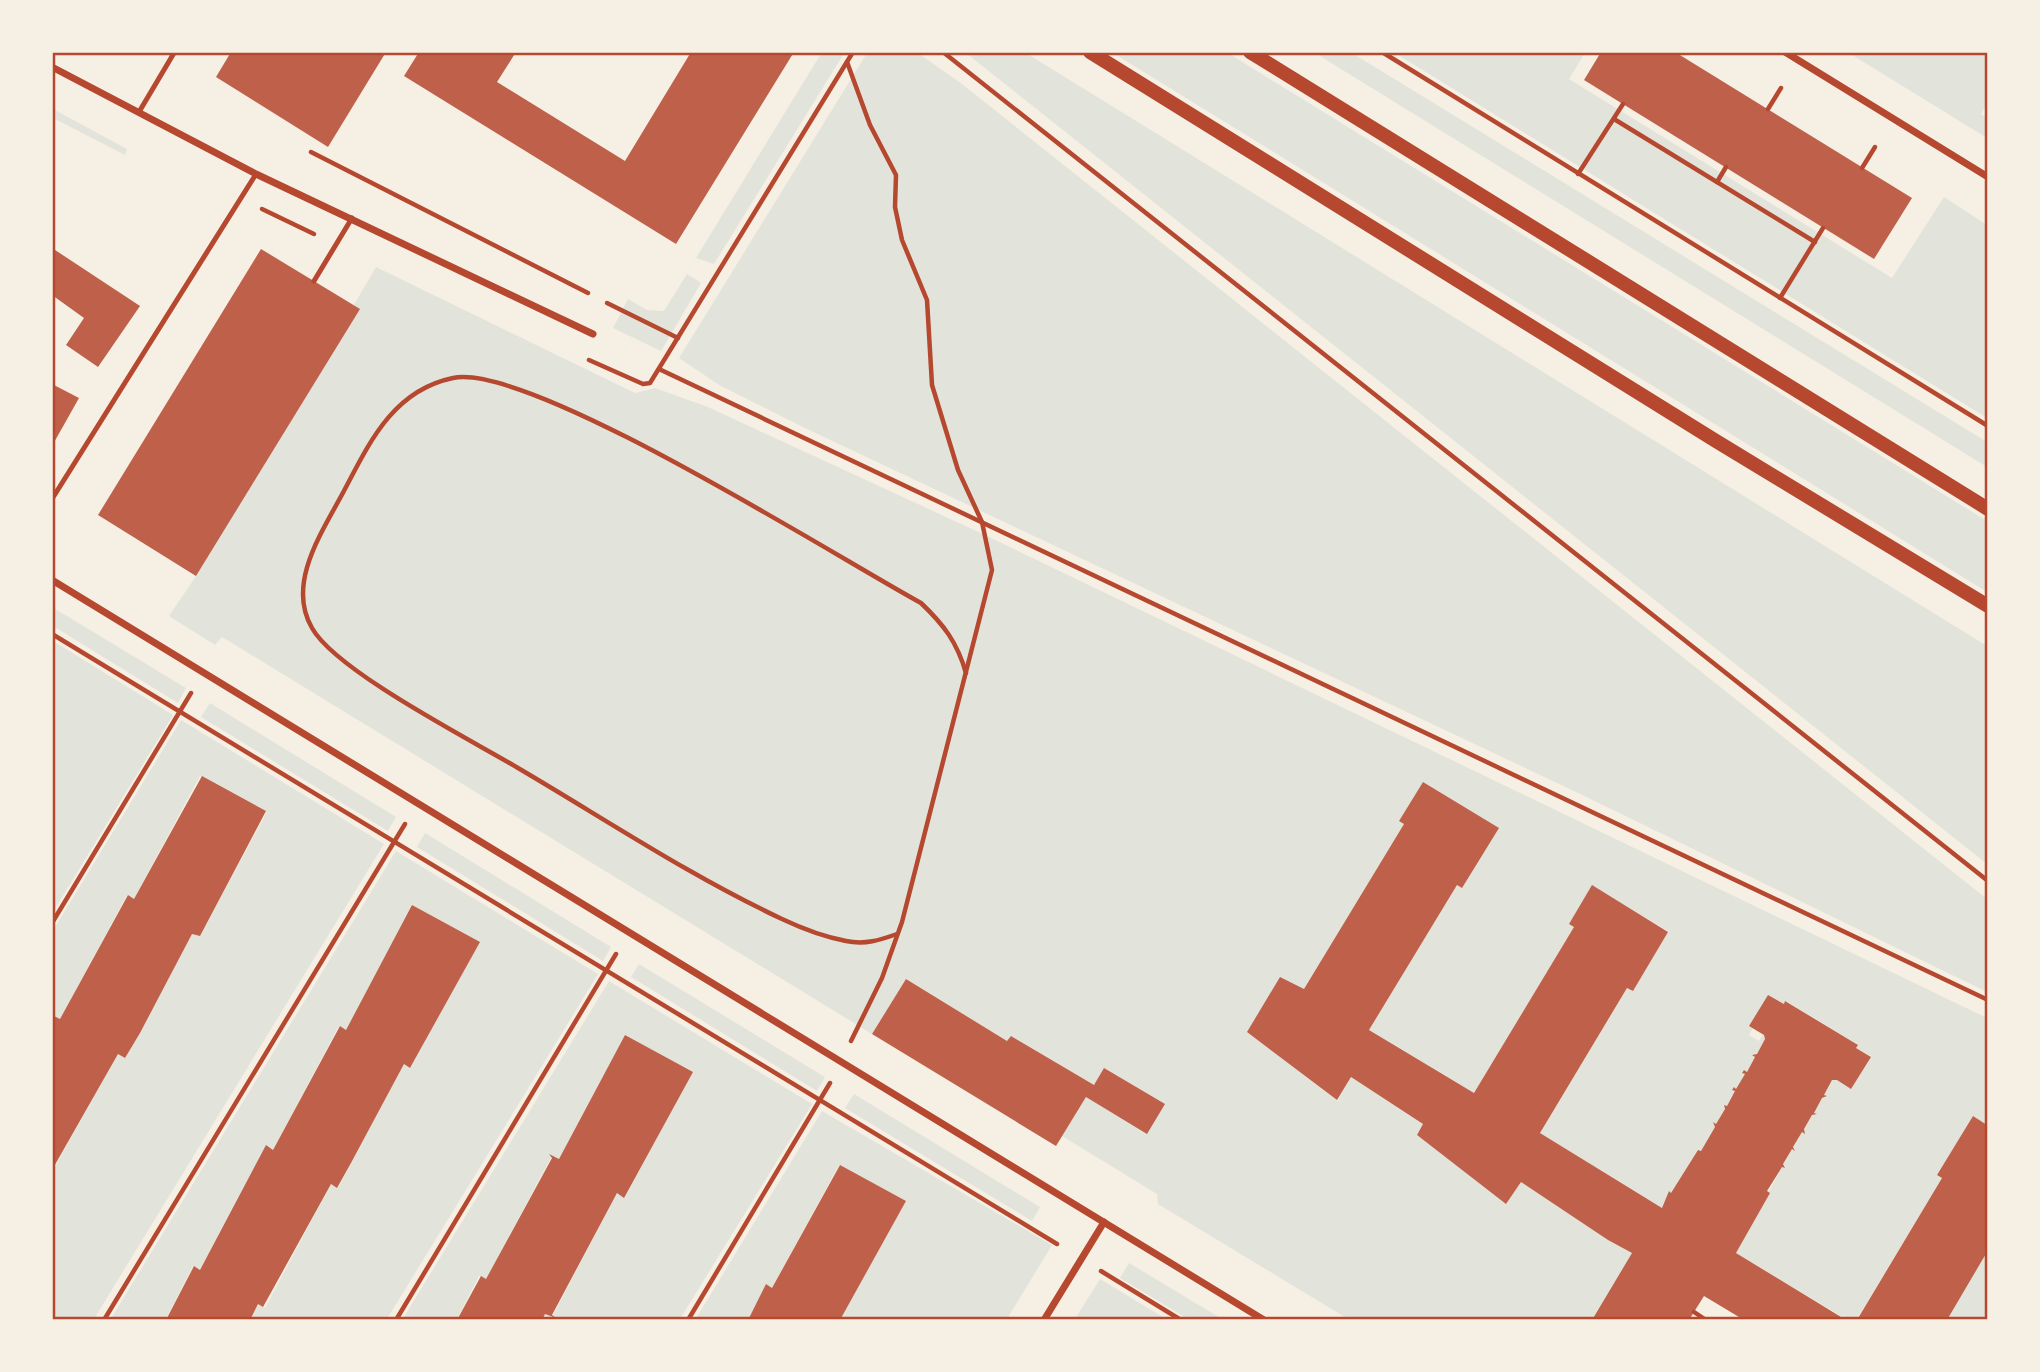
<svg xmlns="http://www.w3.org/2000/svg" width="2040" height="1372" viewBox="0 0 2040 1372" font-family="'Roboto Condensed',sans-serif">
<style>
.green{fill:#e2e4dc}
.building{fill:#bf614a}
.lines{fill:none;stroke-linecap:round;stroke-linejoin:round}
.path{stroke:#b5482f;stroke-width:4.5}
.service{stroke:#b5482f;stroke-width:5}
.minor{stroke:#b5482f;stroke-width:7}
.secondary{stroke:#b5482f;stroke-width:14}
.neatline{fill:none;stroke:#b5482f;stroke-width:2.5}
</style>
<rect width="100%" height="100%" fill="#f6efe4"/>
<g class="green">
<polygon points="822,52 841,53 843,55 714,264 696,258"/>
<polygon points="867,53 918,53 962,84 1987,899 1987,992 1574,791 805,428 719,385 679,358"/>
<polygon points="966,53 1026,53 1987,646 1987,864"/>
<polygon points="1113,53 1228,53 1987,521 1987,592"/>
<polygon points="1315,53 1352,53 1987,442 1987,467"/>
<polygon points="1395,53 1585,53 1569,79 1892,278 1944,197 1987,225 1987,418"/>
<polygon points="1849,53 1987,53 1987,103 1981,114 1987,118 1987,138"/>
<polygon points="53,109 127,149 125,155 53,118"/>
<polygon points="376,267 635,393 655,388 708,407 985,535 1987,1018 1987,1125 1973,1116 1937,1175 1942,1178 1857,1319 1846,1319 1736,1253 1782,1167 1785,1168 1783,1164 1792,1149 1795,1150 1793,1147 1802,1132 1805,1133 1804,1129 1812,1115 1816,1114 1814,1113 1822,1098 1827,1097 1824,1095 1832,1080 1837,1080 1851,1088 1871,1056 1856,1048 1857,1044 1786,1001 1784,1004 1768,995 1749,1026 1753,1028 1749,1035 1759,1041 1763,1034 1765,1039 1757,1054 1753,1055 1755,1057 1747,1072 1744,1070 1745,1074 1736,1089 1733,1088 1735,1091 1727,1106 1723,1105 1725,1109 1716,1124 1713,1123 1715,1127 1701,1151 1698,1150 1671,1193 1669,1192 1662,1208 1540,1133 1627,988 1633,990 1668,931 1592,886 1569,924 1574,927 1474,1093 1369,1030 1457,885 1462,887 1498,829 1423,782 1399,821 1404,824 1304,989 1247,1032 1339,1102 1338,1099 1351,1077 1423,1124 1417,1135 1509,1205 1507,1202 1521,1182 1608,1240 1632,1253 1592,1319 1348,1319 1158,1204 1157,1194 1062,1136 1093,1085 1011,1036 1007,1041 906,979 872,1034 222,637 215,645 169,616 196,576"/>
<polygon points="687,274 701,283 661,351 613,328 628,299 647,310 664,311"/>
<polygon points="52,607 186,688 178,703 53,626"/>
<polygon points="53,641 173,715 53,912"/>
<polygon points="210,703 396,817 388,831 201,717"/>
<polygon points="181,720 384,844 94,1319 53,1319 53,1170 118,1054 125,1058 192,934 200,936 267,812 200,776 134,899 127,895 60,1019 53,1015 52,932"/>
<polygon points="425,833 611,947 603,961 417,847"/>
<polygon points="396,851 598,974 387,1319 250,1319 258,1304 265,1308 331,1184 338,1188 404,1064 411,1067 479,942 412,905 346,1030 339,1026 273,1150 267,1146 200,1270 193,1266 166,1319 110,1320"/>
<polygon points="639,964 825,1077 817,1091 631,977"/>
<polygon points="609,981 812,1104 680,1319 542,1319 545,1314 552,1317 617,1193 624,1197 692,1072 625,1035 559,1159 552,1156 486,1279 479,1276 457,1319 402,1320"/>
<polygon points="854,1094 1040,1207 1032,1221 845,1108"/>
<polygon points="822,1111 1052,1245 1007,1319 840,1319 906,1201 839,1165 772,1288 766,1285 748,1319 695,1320"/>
<polygon points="1987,1252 1987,1319 1947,1319"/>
<polygon points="1129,1263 1222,1319 1188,1319 1120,1278"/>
<polygon points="1100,1279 1166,1319 1075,1319"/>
</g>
<g class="building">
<polygon points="231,52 386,52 328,147 216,77"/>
<polygon points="419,52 516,52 497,82 625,161 691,52 794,52 676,244 404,76"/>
<polygon points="1601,52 1675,52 1912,198 1874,259 1584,80"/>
<polygon points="52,248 140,306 98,367 66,345 84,318 52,295"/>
<polygon points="261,249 360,309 196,576 98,515"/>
<polygon points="52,384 79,398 52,446"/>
<polygon points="202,776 266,811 200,936 192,934 140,1033 125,1058 118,1054 52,1170 52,1015 60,1019 128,895 134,899"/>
<polygon points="1423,782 1499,828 1462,888 1457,885 1369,1030 1474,1093 1574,927 1569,924 1592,885 1668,932 1633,991 1627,988 1540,1133 1662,1208 1669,1191 1671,1193 1698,1150 1701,1151 1715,1127 1713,1122 1716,1124 1725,1109 1724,1105 1727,1106 1735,1091 1732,1090 1734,1087 1736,1089 1745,1074 1742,1073 1744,1070 1747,1072 1755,1057 1752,1055 1757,1054 1765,1039 1764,1035 1749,1026 1768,995 1784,1004 1785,1001 1858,1045 1856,1048 1871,1057 1851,1089 1837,1080 1832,1080 1824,1095 1827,1096 1822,1098 1814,1113 1817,1114 1812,1115 1804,1129 1805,1134 1802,1132 1793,1147 1795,1151 1792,1149 1783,1164 1785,1168 1782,1167 1767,1191 1770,1193 1736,1253 1846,1320 1744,1320 1704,1296 1689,1320 1592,1320 1632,1253 1608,1240 1521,1182 1506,1204 1417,1135 1423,1124 1351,1077 1337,1100 1247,1032 1280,977 1304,989 1404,824 1399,821"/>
<polygon points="412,905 480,942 410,1068 404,1064 351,1163 337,1188 331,1184 263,1307 258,1304 250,1320 166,1320 194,1266 200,1270 266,1145 273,1150 340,1026 346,1030"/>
<polygon points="906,979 1007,1041 1011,1036 1094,1085 1104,1068 1165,1104 1147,1134 1086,1097 1056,1146 872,1034"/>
<polygon points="625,1035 693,1072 624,1198 617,1193 552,1315 556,1318 545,1314 542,1320 457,1320 481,1276 486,1279 552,1158 549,1154 559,1159"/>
<polygon points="1973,1116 1987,1125 1987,1252 1947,1320 1857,1320 1942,1178 1937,1175"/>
<polygon points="840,1165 906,1201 840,1320 748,1320 766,1284 772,1288"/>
</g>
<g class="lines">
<g class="path">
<polyline points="943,52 1988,881"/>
<polyline points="1382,52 1988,426"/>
<polyline points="847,62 870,125 896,175 895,207 902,240 927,300 932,385 958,470 982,522 992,570 902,922 882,978 851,1041"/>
<polyline points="1768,109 1781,88"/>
<polyline points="1614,119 1815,242"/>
<polyline points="311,152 588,293"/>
<polyline points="1862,168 1875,147"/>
<polyline points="1578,174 1623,104"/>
<polyline points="1717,182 1726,167"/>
<polyline points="262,209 314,234"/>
<polyline points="1780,298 1823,228"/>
<polyline points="607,303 678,338"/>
<polyline points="589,360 643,384 650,383 853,52"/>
<polyline points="659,369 1988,1000"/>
<polyline points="52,634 1057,1244"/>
<polyline points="52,923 191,693"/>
<path d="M897,934C880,940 865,945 846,941C825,937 801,928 782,919C690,876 605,819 518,768C471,740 336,671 312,628C285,582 325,528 346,487C371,439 395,390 453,378C530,362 838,558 921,603C944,625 957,642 966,673"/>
<polyline points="1101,1271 1181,1320"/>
<polyline points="1694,1312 1706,1320"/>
<polyline points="104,1320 405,824"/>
<polyline points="396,1320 616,954"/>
<polyline points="688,1320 830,1083"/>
</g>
<g class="service">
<polyline points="139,112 174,53"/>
<polyline points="314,281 352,218"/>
<polyline points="52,499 256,174"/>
</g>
<g class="minor">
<polyline points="1785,52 1988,177"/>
<polyline points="52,67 256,174 593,334"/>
<polyline points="52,580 1264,1320"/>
<polyline points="1044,1320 1104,1222"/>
</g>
<g class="secondary">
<polyline points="1090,52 1716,441 1988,606"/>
<polyline points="1250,52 1988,509"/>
</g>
</g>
<rect width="2040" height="1372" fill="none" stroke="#f6efe4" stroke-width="108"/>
<rect x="54" y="54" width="1932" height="1264" class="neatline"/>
</svg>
